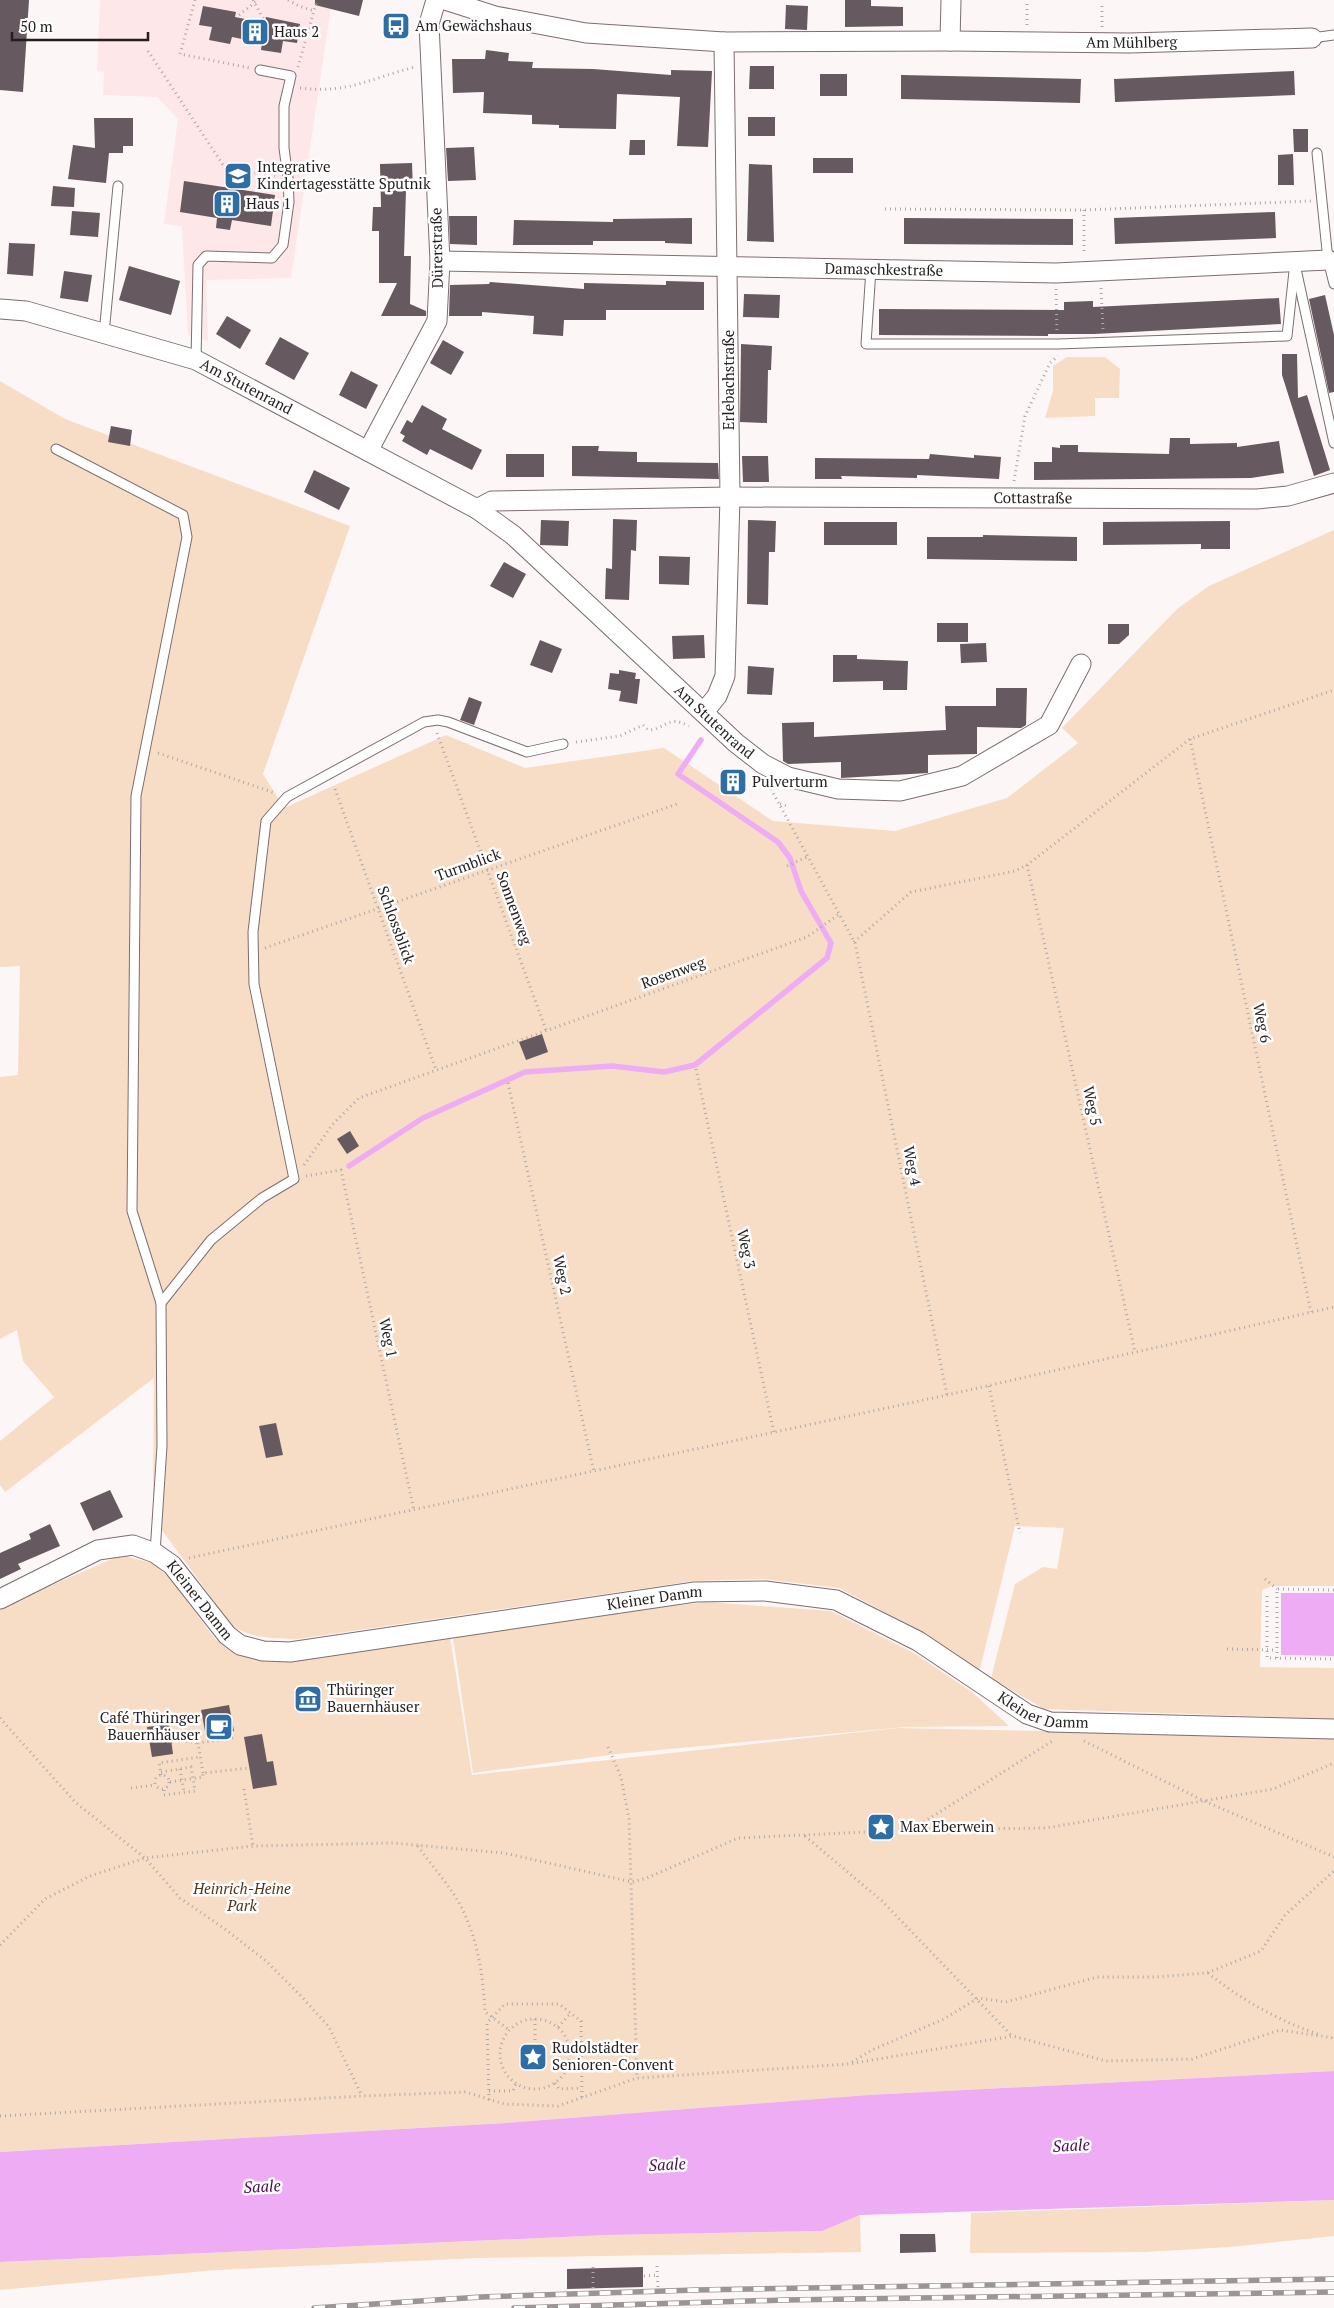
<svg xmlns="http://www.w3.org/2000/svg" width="1334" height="2308" viewBox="0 0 1334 2308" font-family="'PT Serif',serif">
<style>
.built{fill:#fde7e8}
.green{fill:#f7ddc5}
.water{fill:#edacf3}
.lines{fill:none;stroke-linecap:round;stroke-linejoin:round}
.stream{stroke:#edacf3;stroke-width:5.5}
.building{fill:#66595f}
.lane-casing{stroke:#7d6e6f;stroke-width:11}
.street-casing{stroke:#7d6e6f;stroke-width:21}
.path{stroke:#aea8a8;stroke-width:3;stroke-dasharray:1 4;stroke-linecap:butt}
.lane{stroke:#fff;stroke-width:9}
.street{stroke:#fff;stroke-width:19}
.rail-casing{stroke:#9b9595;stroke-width:5.5}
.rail{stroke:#fff;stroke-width:4;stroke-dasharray:11;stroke-linecap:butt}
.labels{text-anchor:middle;stroke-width:5;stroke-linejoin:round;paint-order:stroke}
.poi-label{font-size:15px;fill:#241e1e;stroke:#fff;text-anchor:start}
.street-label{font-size:15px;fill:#241e1e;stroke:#fff}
.park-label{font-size:15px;font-style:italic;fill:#523618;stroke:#fff}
.water-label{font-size:16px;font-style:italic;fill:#470c4d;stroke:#fff}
</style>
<rect width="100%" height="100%" fill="#fdf6f6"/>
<polygon class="built" points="100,0 332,0 291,278 206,280 208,341 188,335 182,226 164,224 178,119 157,97 103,95 104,72 97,71"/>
<g class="green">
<polygon points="1067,357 1105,357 1120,369 1119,398 1095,398 1095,416 1045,418 1053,391 1053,366"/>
<path d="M0,381L65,419L350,526L263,774L284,808L446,735L525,768L664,748L773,821L895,831L1007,798L1078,743L1062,728L1177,609L1209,586L1334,530V1586H1272L1262,1590L1260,1667L1334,1668V1719L1044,1709L991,1678L1015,1584L1043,1567L1057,1569L1064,1528L1015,1526L979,1673L924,1633L839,1588L763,1579L693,1581L298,1639C274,1639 254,1638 233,1627L153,1518L154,1378L5,1492L0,1485V1441L54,1397L23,1361L17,1330L0,1339V1077L18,1075L20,966L0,967Z"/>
<polygon points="121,1555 152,1563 169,1577 215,1639 239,1654 262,1659 449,1631 472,1775 897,1728 1334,1737 1334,2071 868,2095 506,2123 0,2152 0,1608"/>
<polygon points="707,1602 831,1611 914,1653 972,1692 1009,1726 905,1727 617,1754 473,1773 452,1631"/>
<polygon points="1334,2200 1334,2236 1230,2247 1145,2252 970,2253 971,2213"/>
<polygon points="860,2215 861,2252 477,2258 216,2270 0,2290 0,2262 608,2235 821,2231"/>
</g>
<g class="water">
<polygon points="1281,1593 1334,1593 1334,1656 1281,1655"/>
<polygon points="1334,2071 1334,2200 860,2215 822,2231 608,2235 0,2262 0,2152 506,2123 868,2095"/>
</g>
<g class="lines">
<polyline class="stream" points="349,1166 423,1118 525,1072 612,1066 664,1072 695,1065 827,958 831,943 801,891 790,858 778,842 678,774 701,740"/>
</g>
<g class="building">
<polygon points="0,0 29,0 23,92 0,90"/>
<polygon points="315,0 363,0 359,16 315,5"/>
<polygon points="845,0 871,0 871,6 903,7 903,26 845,27"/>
<polygon points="786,5 808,6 807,30 785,29"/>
<polygon points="203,6 236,12 235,17 265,23 266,17 300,24 297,43 283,41 281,53 261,50 262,43 232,37 230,44 209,40 212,27 199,25"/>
<polygon points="486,50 509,53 508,61 533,62 532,68 593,69 671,75 671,70 712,71 708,147 677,146 680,97 617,94 616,129 559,128 559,125 532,124 532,115 483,113 484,92 453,93 452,59 485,59"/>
<polygon points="750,66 774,66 774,89 749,89"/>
<polygon points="1294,71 1295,95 1115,102 1114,79"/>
<rect x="820" y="74" width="27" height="22"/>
<polygon points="901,75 1081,79 1080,103 901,99"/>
<rect x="748" y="117" width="27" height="19"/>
<polygon points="94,118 133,118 133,146 123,146 123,153 109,153 106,183 68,179 73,145 95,148"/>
<polygon points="1293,129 1308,129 1308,152 1294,152"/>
<polygon points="630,140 645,140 645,155 629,155"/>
<polygon points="474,147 476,180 448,181 446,148"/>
<polygon points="1293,154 1294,185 1278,185 1278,155"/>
<rect x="813" y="158" width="40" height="15"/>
<polygon points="412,163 413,190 406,190 404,256 411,256 410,304 426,311 426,316 381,316 397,283 379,283 379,231 372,231 373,207 381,207 380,164"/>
<polygon points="749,164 772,165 774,242 747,241"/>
<polygon points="184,181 275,195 271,226 232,220 230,230 216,228 217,218 180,212"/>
<polygon points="53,186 75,188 74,207 51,206"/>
<polygon points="72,211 100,213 98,237 70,235"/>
<polygon points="1275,212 1276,238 1115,244 1114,218"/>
<polygon points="449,216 477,216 477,245 450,244"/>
<polygon points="692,218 692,244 665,243 665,241 593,241 593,245 513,245 514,220 613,222 613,219"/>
<polygon points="904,218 1073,219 1073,245 904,244"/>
<polygon points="9,243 35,244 33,276 7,274"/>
<polygon points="129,266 180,281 171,315 119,300"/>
<polygon points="64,271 92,275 88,302 60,298"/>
<polygon points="666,281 704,282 704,310 606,310 606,320 564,320 563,336 533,334 534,316 482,312 482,316 449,316 450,285 489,284 490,282 584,289 584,283 666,285"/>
<polygon points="744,294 780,295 779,318 743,317"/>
<polygon points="1325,295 1334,335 1334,392 1329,393 1309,299"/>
<polygon points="1279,298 1281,324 1094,334 1048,334 1048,336 879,335 879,309 1064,310 1064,302 1093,301 1093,307"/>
<polygon points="227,316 251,330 240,349 216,334"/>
<polygon points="280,337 309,353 294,380 265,364"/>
<polygon points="443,340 464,352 451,375 430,363"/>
<polygon points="741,344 772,346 771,370 768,370 767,423 740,422"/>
<polygon points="1282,354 1297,354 1298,398 1307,395 1330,470 1314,476 1282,375"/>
<polygon points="351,371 378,385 366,409 339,395"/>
<polygon points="422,405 447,419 442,429 482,450 472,470 430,449 427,455 402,441 405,436 400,433 407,420 412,423"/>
<polygon points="111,426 132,430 130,446 108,442"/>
<polygon points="1170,438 1190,438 1190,444 1237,443 1237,447 1279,441 1284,473 1251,478 1034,480 1034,462 1052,462 1052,447 1060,448 1060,445 1078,445 1078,452 1169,454"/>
<polygon points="572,446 599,446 598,451 637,452 637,462 718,463 719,479 572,476"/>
<rect x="506" y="454" width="38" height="23"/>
<polygon points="930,454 974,458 974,455 1001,457 999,479 917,475 917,478 841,476 842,479 815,479 815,458 929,459"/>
<polygon points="742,456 768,456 769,482 743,482"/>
<polygon points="314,470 350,488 339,510 304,492"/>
<polygon points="613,519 637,520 636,551 631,550 629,600 605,599 606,568 612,569"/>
<polygon points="541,520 569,521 568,546 540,545"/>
<polygon points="748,520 776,521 775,552 769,552 768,605 747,604"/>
<polygon points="1230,521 1230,549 1201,549 1201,544 1103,545 1103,522"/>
<rect x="824" y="522" width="73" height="23"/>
<polygon points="983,535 1077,537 1077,561 927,559 927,537 983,537"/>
<polygon points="659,556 690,557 689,585 659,584"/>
<polygon points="504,562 526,574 513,598 490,586"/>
<rect x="937" y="623" width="31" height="19"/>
<polygon points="1108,624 1129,624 1129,635 1119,644 1108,644"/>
<polygon points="704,635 705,658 673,659 672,636"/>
<polygon points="540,640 562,649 552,673 530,665"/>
<polygon points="986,643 987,662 961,663 960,644"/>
<polygon points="833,655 857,655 857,659 908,661 907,690 883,690 883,681 833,682"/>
<polygon points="748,666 774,668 772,695 747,694"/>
<polygon points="619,670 636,673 635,679 640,679 637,704 619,701 621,691 608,689 610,673 619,674"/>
<polygon points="996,688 1027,688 1026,725 1021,728 977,727 977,754 928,755 928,773 841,778 841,762 788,764 783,761 782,723 814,722 814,737 946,730 945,706 996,706"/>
<polygon points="469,697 482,702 474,725 460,720"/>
<polygon points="730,771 744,779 735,792 722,785"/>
<polygon points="542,1034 548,1052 526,1060 519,1042"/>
<polygon points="350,1131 359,1146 347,1154 337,1139"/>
<polygon points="276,1423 283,1455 266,1458 259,1426"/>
<polygon points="110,1490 123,1517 93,1531 80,1503"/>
<polygon points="50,1524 60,1546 18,1564 21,1569 0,1579 0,1553 31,1539 29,1534"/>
<polygon points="229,1705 234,1731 206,1736 201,1710"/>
<polygon points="169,1724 173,1754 152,1757 147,1727"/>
<polygon points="262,1734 267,1762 273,1761 277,1785 253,1789 244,1737"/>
<polygon points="900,2234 935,2234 936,2252 900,2253"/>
<polygon points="643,2267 643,2287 567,2289 567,2269"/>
</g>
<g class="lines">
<defs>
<g id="lane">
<polyline points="1312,38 1334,35"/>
<polyline points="1317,153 1328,260 1334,284"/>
<polyline points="871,269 866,344 1058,344 1287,336 1295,262"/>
<polyline points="1296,269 1334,443"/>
<polyline points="104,334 118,186"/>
<polyline points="196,360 198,265 206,256 272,258 283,245 289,202 288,178 284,148 284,106 291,76 260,70"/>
<polyline points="56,449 183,515 187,537 136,796 132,1211 161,1303 162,1446 155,1553"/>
<polyline points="161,1303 211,1240 262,1198 294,1179 254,984 253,932 266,821 287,797 424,722 438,720 448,722 527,752 563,744"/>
</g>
<g id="street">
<path id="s1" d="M445,0L495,16L586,33L724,42L950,41L1129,43L1312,38"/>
<polyline points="950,41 951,0"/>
<path id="s2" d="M440,261L1056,273L1328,260"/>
<path id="s3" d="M0,309L26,311L196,360L477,509L492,501L730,497L1257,499L1288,496L1334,483"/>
<polyline points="368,451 437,321 440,261 429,24 436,0"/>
<path id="s4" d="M477,509L513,535L736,743L763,764L788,777L838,789L900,791L962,776L1049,725L1081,664"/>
<polyline points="704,712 717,696 725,676 730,497 724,42"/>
<path id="s5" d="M0,1599L98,1550L133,1545L155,1553L172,1565L227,1635L240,1645L263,1651L290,1652L695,1592L765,1591L836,1600L918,1641L1027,1714L1050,1722L1334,1729"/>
</g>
</defs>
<use href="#lane" class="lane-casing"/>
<use href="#street" class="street-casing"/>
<g class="path">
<polyline points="195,0 180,54 250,68"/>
<polyline points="253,0 264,20"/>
<polyline points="288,0 299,6 314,11"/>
<polyline points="239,15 258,0"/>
<polyline points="1027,25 1027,3"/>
<polyline points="1102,27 1102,5"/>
<polyline points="148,51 225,168 275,176"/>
<polyline points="298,67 317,0"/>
<path d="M300,88C348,94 371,78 415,67"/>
<polyline points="885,209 1084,210 1311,201"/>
<polyline points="1084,210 1084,254"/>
<polyline points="1101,288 1103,329"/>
<polyline points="1056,289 1057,333"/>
<polyline points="1014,481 1025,416 1050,363 1058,356"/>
<polyline points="437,733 546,1030"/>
<polyline points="1190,739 1311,1312"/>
<path d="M576,742L620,736L643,725L648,730C665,730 667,714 689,726"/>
<polyline points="158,753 275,793"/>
<polyline points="335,789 436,1070"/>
<polyline points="771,789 855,943 947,1395"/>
<polyline points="780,804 787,806"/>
<polyline points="1027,865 1135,1352"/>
<polyline points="787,866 807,857"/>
<polyline points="854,942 911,892 1015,871 1027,865 1190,739 1334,690"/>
<polyline points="265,948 677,804"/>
<polyline points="696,1069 774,1433"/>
<polyline points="508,1083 594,1472"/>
<polyline points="304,1165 332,1125 359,1098 807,937 838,915"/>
<polyline points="306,1176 341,1170 414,1511"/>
<polyline points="989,1386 1020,1533"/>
<polyline points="189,1558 947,1395 1334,1307"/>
<polyline points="1265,1579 1277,1589"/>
<polyline points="1267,1596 1267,1658 1334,1659"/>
<polyline points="1227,1649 1277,1650"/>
<polyline points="1277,1658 1277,1589 1334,1590"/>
<polyline points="0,1718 75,1802 145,1858 180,1898 225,1929 266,1961 302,1997 329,2027 362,2096"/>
<polyline points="221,1733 221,1740"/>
<polyline points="171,1739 198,1743"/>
<polyline points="1084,1741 1202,1800 1334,1857"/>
<polyline points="608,1747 621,1777 629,1819 637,2078"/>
<polyline points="180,1769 184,1792"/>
<polyline points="161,1772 191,1767 195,1791 164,1795 164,1790"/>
<polyline points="203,1773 198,1743 233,1738"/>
<circle cx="162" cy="1782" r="7"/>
<polyline points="161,1775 159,1763 200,1757"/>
<polyline points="170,1782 203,1777 203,1773 249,1768"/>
<polyline points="131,1788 155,1785"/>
<polyline points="244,1789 253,1846"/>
<polyline points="911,1830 1054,1740"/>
<polyline points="805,1836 882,1901 1012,2036"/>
<path d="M418,1846C429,1862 442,1877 453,1893C476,1928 483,1971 485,2012L509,2030"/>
<polyline points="0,1945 45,1899 90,1876 145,1858 253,1846 393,1843 504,1853 632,1882 647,1878 738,1838 910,1830 1046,1828 1273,1789 1334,1763"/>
<path d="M1208,1973C1240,1999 1279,2021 1318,2034"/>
<circle cx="535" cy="2054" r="35"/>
<polyline points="558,2027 571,2013"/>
<polyline points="535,2055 535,2019"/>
<polyline points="852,2062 872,2050 944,2019 978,1998 1006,2002 1097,1977 1155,1977 1207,1973 1261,1951 1285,1915 1334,1871"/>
<polyline points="555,2083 559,2089 581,2088"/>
<polyline points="489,2091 513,2091 516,2084"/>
<polyline points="489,2100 487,2023 505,2004 559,2004 581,2021 582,2098"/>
<polyline points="0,2116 362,2096 466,2092 504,2104 558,2106 637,2078 849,2064 1013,2036 1106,2061 1192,2059 1280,2030 1334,2038"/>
<polyline points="657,2266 658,2288"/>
<polyline points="593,2267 593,2290"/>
<polyline points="644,2276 657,2275"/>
</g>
<use href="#lane" class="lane"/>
<use href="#street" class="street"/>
<defs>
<g id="rail">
<polyline points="314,2308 481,2297 696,2290 1334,2279"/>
<polyline points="514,2308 785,2300 1334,2292"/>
</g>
</defs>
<use href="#rail" class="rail-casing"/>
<use href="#rail" class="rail"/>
</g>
<defs>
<symbol id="bus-square" viewBox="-11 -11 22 22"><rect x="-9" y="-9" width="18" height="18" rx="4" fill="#2f6ea5" stroke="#fff"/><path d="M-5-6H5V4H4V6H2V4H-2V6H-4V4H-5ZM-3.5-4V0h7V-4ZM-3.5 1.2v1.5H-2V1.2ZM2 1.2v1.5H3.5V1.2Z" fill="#fff"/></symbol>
<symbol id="building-square" viewBox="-11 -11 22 22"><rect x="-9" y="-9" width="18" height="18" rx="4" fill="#2f6ea5" stroke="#fff"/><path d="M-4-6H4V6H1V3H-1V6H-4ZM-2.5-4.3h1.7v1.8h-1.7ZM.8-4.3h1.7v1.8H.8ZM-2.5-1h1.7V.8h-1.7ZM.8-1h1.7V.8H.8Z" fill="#fff"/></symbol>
<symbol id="school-square" viewBox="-11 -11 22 22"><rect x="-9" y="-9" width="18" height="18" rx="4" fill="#2f6ea5" stroke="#fff"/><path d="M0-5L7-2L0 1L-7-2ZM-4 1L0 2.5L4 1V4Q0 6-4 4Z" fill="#fff"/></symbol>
<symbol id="museum-square" viewBox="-11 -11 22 22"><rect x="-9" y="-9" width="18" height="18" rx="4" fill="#2f6ea5" stroke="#fff"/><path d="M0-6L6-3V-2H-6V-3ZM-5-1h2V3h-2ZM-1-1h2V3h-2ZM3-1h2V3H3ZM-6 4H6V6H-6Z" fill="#fff"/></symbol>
<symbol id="cafe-square" viewBox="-11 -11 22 22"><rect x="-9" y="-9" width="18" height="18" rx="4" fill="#2f6ea5" stroke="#fff"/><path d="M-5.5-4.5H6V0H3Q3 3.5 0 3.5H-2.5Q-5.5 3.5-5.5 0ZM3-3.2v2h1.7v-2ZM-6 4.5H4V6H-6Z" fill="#fff"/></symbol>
<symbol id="sight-square" viewBox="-11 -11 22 22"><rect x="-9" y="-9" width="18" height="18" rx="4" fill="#2f6ea5" stroke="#fff"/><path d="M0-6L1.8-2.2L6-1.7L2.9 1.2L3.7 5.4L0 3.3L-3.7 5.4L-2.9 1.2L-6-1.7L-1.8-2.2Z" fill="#fff"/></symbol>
</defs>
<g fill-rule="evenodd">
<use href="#bus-square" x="380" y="10" width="32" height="32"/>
<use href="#building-square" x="239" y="16" width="32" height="32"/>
<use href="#school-square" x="222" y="160" width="32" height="32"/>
<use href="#building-square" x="211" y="188" width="32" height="32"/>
<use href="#building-square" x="717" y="766" width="32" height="32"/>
<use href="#museum-square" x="292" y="1683" width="32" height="32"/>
<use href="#cafe-square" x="203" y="1711" width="32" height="32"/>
<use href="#sight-square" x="865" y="1811" width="32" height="32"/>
<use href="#sight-square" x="517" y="2041" width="32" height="32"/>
</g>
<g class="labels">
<g class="poi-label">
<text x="415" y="31">Am Gewächshaus</text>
<text x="274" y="37">Haus 2</text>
<text x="257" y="172">Integrative<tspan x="257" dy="17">Kindertagesstätte Sputnik</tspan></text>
<text x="246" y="209">Haus 1</text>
<text x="752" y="787">Pulverturm</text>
<text x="327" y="1695">Thüringer<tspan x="327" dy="17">Bauernhäuser</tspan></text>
<text x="200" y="1723" text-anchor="end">Café Thüringer<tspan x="200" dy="17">Bauernhäuser</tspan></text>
<text x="900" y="1832">Max Eberwein</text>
<text x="552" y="2053">Rudolstädter<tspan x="552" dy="17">Senioren-Convent</tspan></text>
</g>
<g class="street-label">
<text dy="5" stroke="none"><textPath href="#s1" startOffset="691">Am Mühlberg</textPath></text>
<text transform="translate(437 248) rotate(-91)" y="5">Dürerstraße</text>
<text dy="5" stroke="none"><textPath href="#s2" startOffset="444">Damaschkestraße</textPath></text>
<text transform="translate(729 380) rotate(-90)" y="5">Erlebachstraße</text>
<text dy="5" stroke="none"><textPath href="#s3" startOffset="260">Am Stutenrand</textPath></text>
<text dy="5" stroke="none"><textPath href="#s3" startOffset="1079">Cottastraße</textPath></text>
<text dy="5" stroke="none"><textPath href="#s4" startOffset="319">Am Stutenrand</textPath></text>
<text transform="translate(468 865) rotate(-20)" y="5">Turmblick</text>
<text transform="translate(514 908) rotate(70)" y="5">Sonnenweg</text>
<text transform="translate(396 925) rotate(70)" y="5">Schlossblick</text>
<text transform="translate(673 973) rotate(-20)" y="5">Rosenweg</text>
<text transform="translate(1262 1023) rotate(78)" y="5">Weg 6</text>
<text transform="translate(1092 1106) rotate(78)" y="5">Weg 5</text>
<text transform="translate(912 1166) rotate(79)" y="5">Weg 4</text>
<text transform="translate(746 1249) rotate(78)" y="5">Weg 3</text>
<text transform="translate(562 1275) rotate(78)" y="5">Weg 2</text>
<text transform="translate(388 1338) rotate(78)" y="5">Weg 1</text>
<text dy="5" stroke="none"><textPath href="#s5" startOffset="714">Kleiner Damm</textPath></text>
<text dy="5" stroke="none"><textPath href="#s5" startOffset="234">Kleiner Damm</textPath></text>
<text dy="5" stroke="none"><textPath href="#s5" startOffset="1134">Kleiner Damm</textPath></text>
</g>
<g class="park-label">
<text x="242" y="1894">Heinrich-Heine<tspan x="242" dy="17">Park</tspan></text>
</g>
<g class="water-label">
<text transform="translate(1071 2145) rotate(-3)" y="6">Saale</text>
<text transform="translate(667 2164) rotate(-3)" y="6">Saale</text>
<text transform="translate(262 2186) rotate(-3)" y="6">Saale</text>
</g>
</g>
<path d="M12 32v8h136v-8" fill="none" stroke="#241e1e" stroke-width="2.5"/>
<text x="20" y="32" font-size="15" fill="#241e1e" stroke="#ffffff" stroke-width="4" paint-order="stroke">50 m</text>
</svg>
